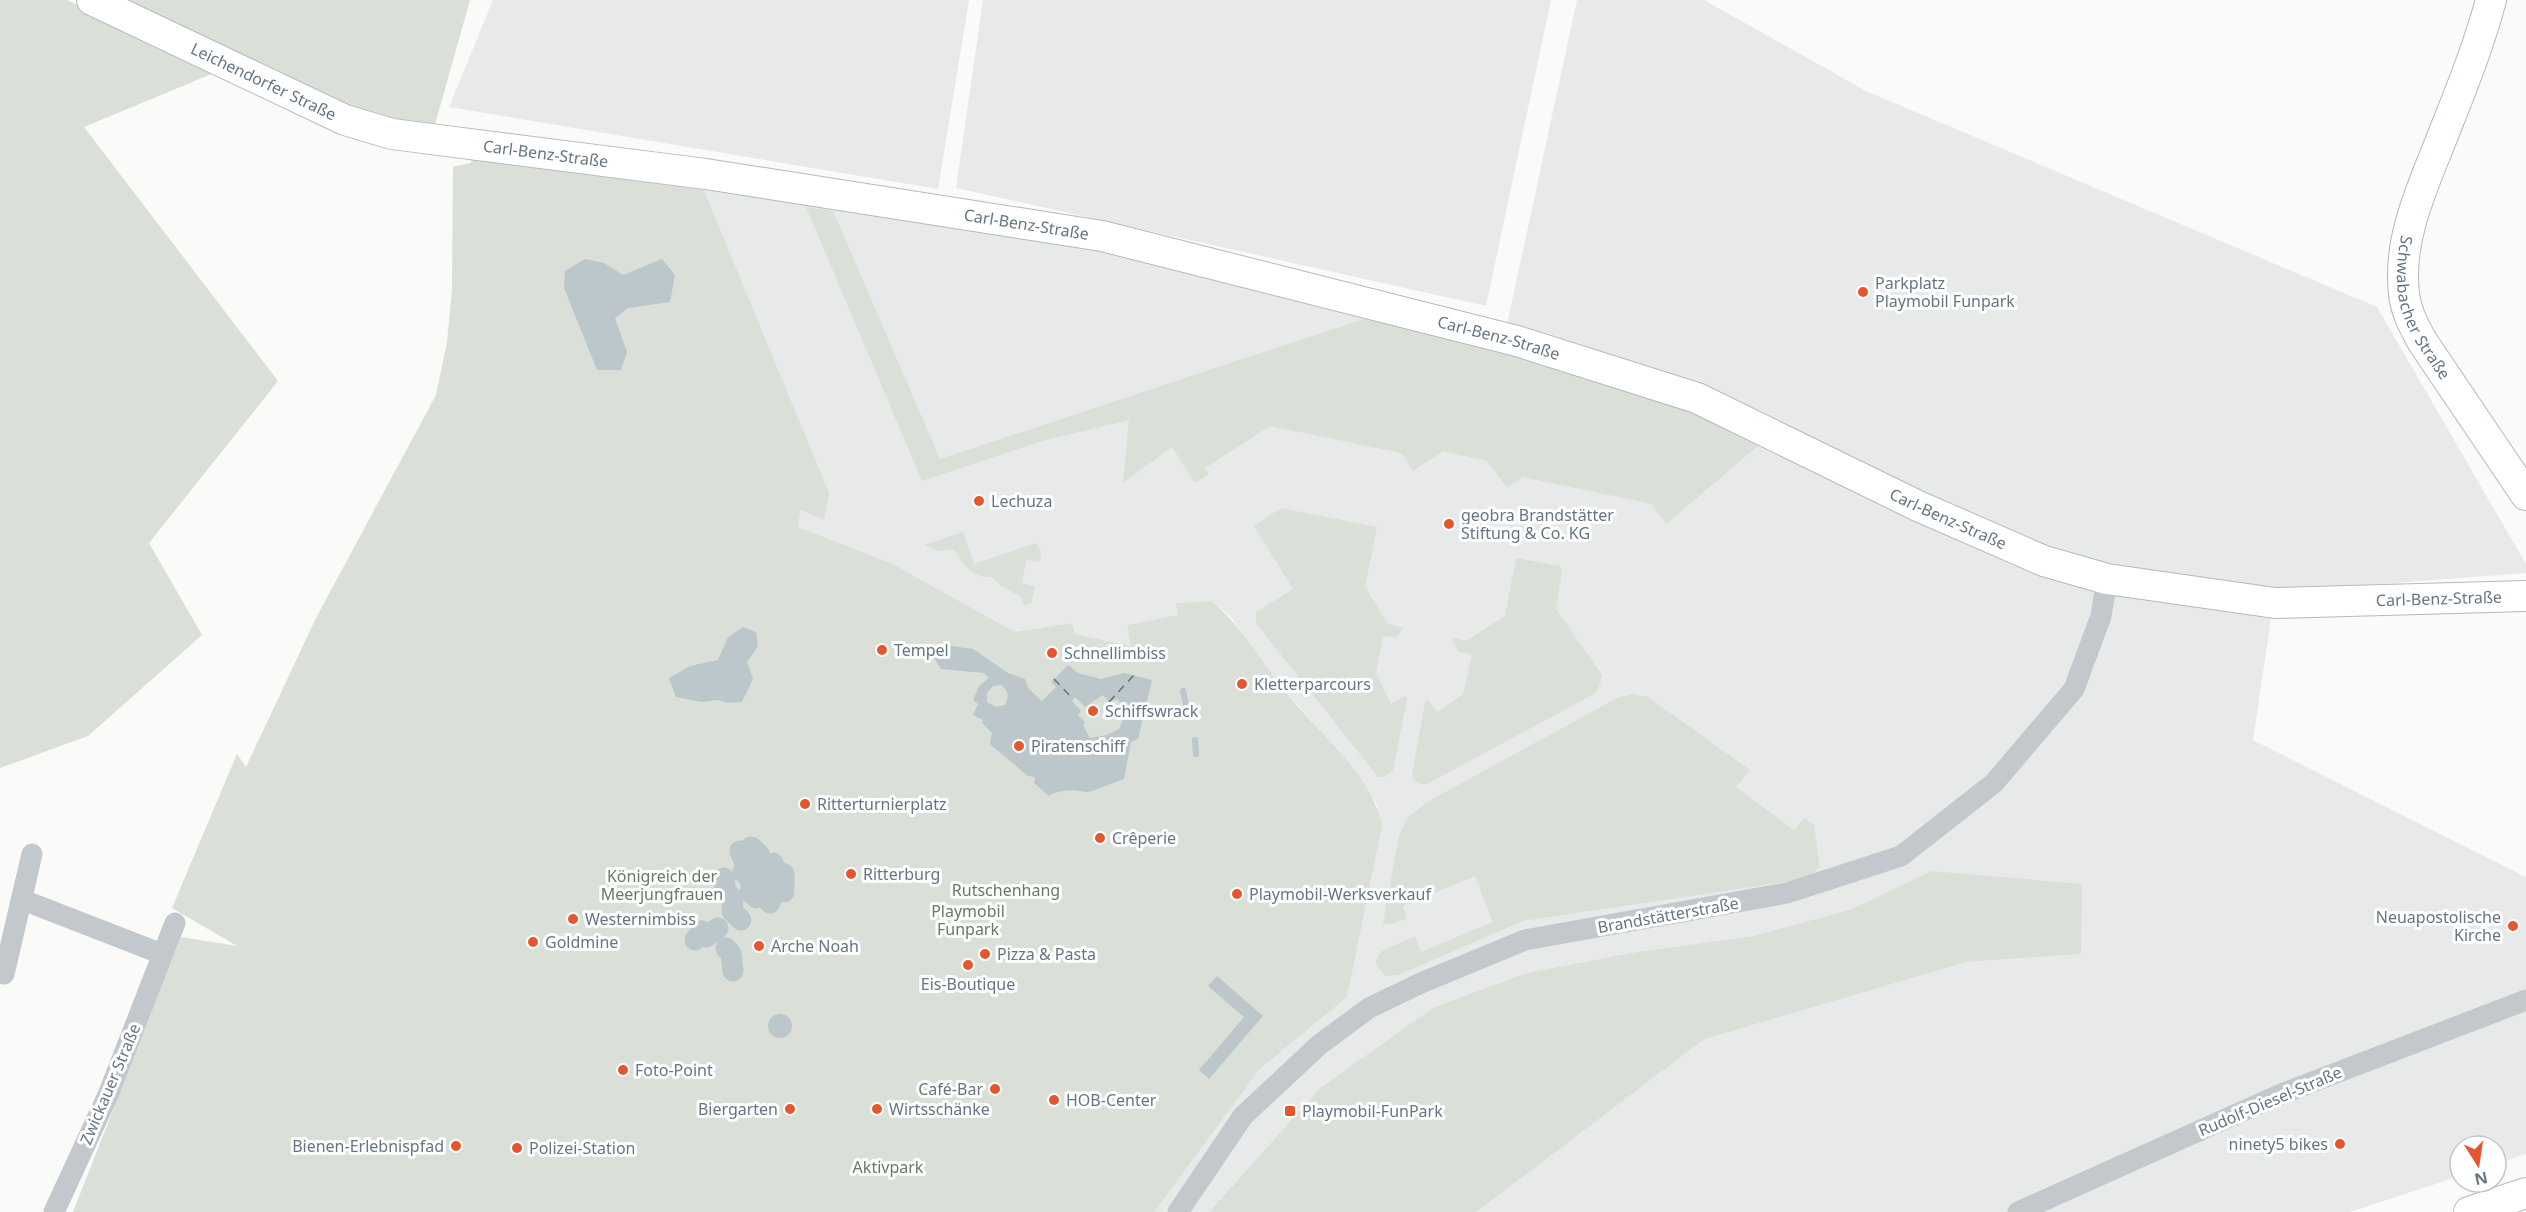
<svg xmlns="http://www.w3.org/2000/svg" width="2526" height="1212" viewBox="0 0 2526 1212" font-family="'Noto Sans',sans-serif">
<style>
.built{fill:#e8e9e9}
.green{fill:#dadfd7}
.water{fill:#bbc7cb;fill-rule:evenodd}
.lines{fill:none;stroke-linecap:round;stroke-linejoin:round}
.stream{stroke:#bbc7cb;stroke-width:6}
.canal{stroke:#bbc7cb;stroke-width:21}
.ferry{stroke:#60757c;stroke-width:1.5;stroke-dasharray:8 6;stroke-linecap:butt}
.secondary-casing{stroke:#b3babf;stroke-width:32}
.street{stroke:#c3c8cc;stroke-width:21}
.secondary{stroke:#fff;stroke-width:30}
.poi-dot{fill:#e4572e;stroke:#fff;stroke-width:2}
.labels{text-anchor:middle;stroke-width:6;stroke-linejoin:round;paint-order:stroke}
.street-label{font-size:16px;fill:#657683;stroke:#fff}
.poi-label{font-size:16px;fill:#657683;stroke:#fff;text-anchor:start}
.park-label{font-size:16px;fill:#687a64;stroke:#fff}
</style>
<rect width="100%" height="100%" fill="#fafaf8"/>
<g class="built">
<polygon points="493,0 969,0 938,189 449,107"/>
<polygon points="983,0 1551,0 1486,306 956,188"/>
<polygon points="1577,0 1704,0 1866,91 2377,307 2526,564 2526,573 2275,592 2253,740 2526,877 2526,1154 2496,1164 2496,1146 2460,1146 2460,1176 2350,1212 1476,1212 1705,1039 1967,962 2081,954 1931,871 1852,909 1753,936 1630,953 1527,973 1434,1007 1320,1088 1209,1212 1154,1212 1260,1069 1347,997 1378,806 1356,773 1285,691 1229,615 1212,601 1177,603 1179,615 1127,625 1132,646 1075,634 1072,623 1015,632 891,563 798,527 801,510 700,181 1099,247 1503,343"/>
</g>
<g class="green">
<polygon points="0,0 67,0 214,73 84,127 278,381 149,543 202,635 88,736 0,768"/>
<polygon points="113,0 470,0 434,128 356,110"/>
<path d="M473,153L700,181L829,493L824,520L801,510L798,527L891,563L1015,632L1072,623L1075,634L1131,646L1127,625L1178,615L1176,603L1212,601C1241,626 1261,660 1284,690C1316,732 1371,772 1382,825L1347,997L1260,1069L1154,1212H73L181,937L237,946L172,908L237,754L246,767L316,618L436,395L447,342L452,290L453,167L471,163Z"/>
<polygon points="806,207 833,211 940,459 1367,318 1454,337 1671,403 1760,444 1666,524 1652,504 1523,477 1507,487 1487,461 1443,451 1413,471 1402,453 1270,426 1205,468 1209,474 1195,483 1172,447 1123,483 1129,420 1038,442 922,481"/>
<polygon points="1281,508 1377,527 1365,587 1388,624 1403,628 1397,637 1383,636 1376,673 1391,704 1405,696 1407,699 1393,770 1385,777 1378,777 1256,623 1256,612 1293,589 1254,526"/>
<path d="M963,532L974,564L1036,543L1041,552L1040,562L1026,560L1022,583L1035,586L1031,604L1024,605L1021,597L1000,585L992,577C971,578 964,565 954,549L938,551L924,545Z"/>
<path d="M1516,558L1560,566L1562,571L1556,609L1602,675L1600,685L1594,694L1427,784C1419,785 1415,783 1412,775L1425,702L1428,700L1437,712L1463,694L1472,655L1458,651L1451,637L1466,641L1505,616Z"/>
<polygon points="1632,694 1648,697 1750,770 1736,787 1794,830 1804,818 1814,825 1820,867 1810,877 1785,882 1523,921 1398,975 1385,976 1375,962 1382,951 1415,936 1421,952 1493,922 1475,876 1403,906 1407,919 1390,924 1383,923 1399,836 1408,817 1427,802 1617,698"/>
<polygon points="1931,871 2082,884 2081,954 1967,962 1705,1039 1476,1212 1209,1212 1320,1088 1434,1007 1527,973 1630,953 1753,936 1852,909"/>
</g>
<g class="water">
<polygon points="585,259 604,263 623,275 662,259 675,275 670,302 628,308 615,318 627,352 621,370 597,370 564,288 565,271"/>
<polygon points="743,627 756,632 758,646 747,662 753,679 742,702 728,703 718,700 701,702 676,697 669,678 690,666 718,660 728,637"/>
<path d="M943,645L973,649L1008,673L1025,679L1028,688L1042,701L1056,687L1051,682L1068,665L1078,673L1101,679L1124,673L1152,680L1138,739L1131,742L1124,779C1116,781 1093,792 1086,792C1076,790 1058,789 1049,796L1034,783L1035,777L1028,776L990,744L992,733L982,723L983,720L973,715L978,704L973,700L979,686L989,678L984,673L941,669L933,656ZM1001,685C1009,691 1009,697 1005,705L996,707L987,702V693L993,686ZM1103,695L1109,702L1118,699L1125,715L1119,729L1107,735L1090,738L1083,725L1085,722L1078,715L1081,711L1072,701L1075,697L1085,707Z"/>
<polygon points="1217,976 1263,1016 1209,1079 1199,1070 1244,1017 1208,986"/>
<circle cx="780" cy="1026" r="12"/>
</g>
<g class="lines">
<g class="stream">
<polyline points="1183,691 1188,712"/>
<polyline points="1195,740 1196,754"/>
</g>
<g class="canal">
<polyline points="751,847 759,854 758,866 766,875 763,885 774,892 770,903"/>
<polyline points="740,851 746,865 743,872 753,881 750,892 757,898"/>
<polyline points="773,863 775,870 784,874 784,892"/>
<polyline points="724,878 726,893 733,898 732,911 741,920"/>
<polyline points="695,940 702,931 706,937 718,928"/>
<polyline points="726,948 731,954 733,971"/>
</g>
<g class="ferry">
<polyline points="1054,679 1073,699"/>
<polyline points="1109,702 1134,675"/>
</g>
<defs>
<g id="secondary">
<path id="s1" d="M92,0L345,120L392,134L706,174L1102,236L1517,341L1697,398L1918,506L2044,561L2107,579L2275,603L2526,596"/>
<path id="s2" d="M2491,0C2479,45 2462,87 2445,130C2425,182 2397,237 2404,294C2406,312 2414,326 2422,341L2526,495"/>
<polyline points="2469,1212 2526,1193"/>
</g>
</defs>
<use href="#secondary" class="secondary-casing"/>
<g class="street">
<polyline points="23,900 162,954"/>
<polyline points="4,974 32,854"/>
<polyline points="54,1212 108,1095 175,923"/>
<polyline points="1178,1212 1243,1116 1319,1045 1369,1008 1421,983 1525,940 1787,893 1901,856 1994,783 2074,689 2101,616 2107,579"/>
<polyline points="2018,1212 2279,1095 2526,1000"/>
</g>
<use href="#secondary" class="secondary"/>
</g>
<g class="poi-dot">
<circle cx="1863" cy="292" r="6"/>
<circle cx="979" cy="501" r="6"/>
<circle cx="1449" cy="524" r="6"/>
<circle cx="882" cy="650" r="6"/>
<circle cx="1052" cy="653" r="6"/>
<circle cx="1242" cy="684" r="6"/>
<circle cx="1093" cy="711" r="6"/>
<circle cx="1019" cy="746" r="6"/>
<circle cx="805" cy="804" r="6"/>
<circle cx="1100" cy="838" r="6"/>
<circle cx="851" cy="874" r="6"/>
<circle cx="1237" cy="894" r="6"/>
<circle cx="573" cy="919" r="6"/>
<circle cx="2513" cy="926" r="6"/>
<circle cx="533" cy="942" r="6"/>
<circle cx="759" cy="946" r="6"/>
<circle cx="985" cy="954" r="6"/>
<circle cx="968" cy="965" r="6"/>
<circle cx="623" cy="1070" r="6"/>
<circle cx="995" cy="1089" r="6"/>
<circle cx="1054" cy="1100" r="6"/>
<circle cx="790" cy="1109" r="6"/>
<circle cx="877" cy="1109" r="6"/>
<rect x="1284" y="1105" width="12" height="12" rx="3"/>
<circle cx="2340" cy="1144" r="6"/>
<circle cx="456" cy="1146" r="6"/>
<circle cx="517" cy="1148" r="6"/>
</g>
<g class="labels">
<g class="street-label">
<text dy="6" stroke="none"><textPath href="#s1" startOffset="190">Leichendorfer Straße</textPath></text>
<text dy="6" stroke="none"><textPath href="#s1" startOffset="484">Carl-Benz-Straße</textPath></text>
<text dy="6" stroke="none"><textPath href="#s1" startOffset="970">Carl-Benz-Straße</textPath></text>
<text dy="6" stroke="none"><textPath href="#s2" startOffset="327">Schwabacher Straße</textPath></text>
<text dy="6" stroke="none"><textPath href="#s1" startOffset="1456">Carl-Benz-Straße</textPath></text>
<text dy="6" stroke="none"><textPath href="#s1" startOffset="1942">Carl-Benz-Straße</textPath></text>
<text dy="6" stroke="none"><textPath href="#s1" startOffset="2446">Carl-Benz-Straße</textPath></text>
<text transform="translate(1668 915) rotate(-10)" y="6">Brandstätterstraße</text>
<text transform="translate(110 1084) rotate(-67)" y="6">Zwickauer Straße</text>
<text transform="translate(2270 1101) rotate(-23)" y="6">Rudolf-Diesel-Straße</text>
</g>
<g class="poi-label">
<text x="1875" y="289">Parkplatz<tspan x="1875" dy="18">Playmobil Funpark</tspan></text>
<text x="991" y="507">Lechuza</text>
<text x="1461" y="521">geobra Brandstätter<tspan x="1461" dy="18">Stiftung &amp; Co. KG</tspan></text>
<text x="894" y="656">Tempel</text>
<text x="1064" y="659">Schnellimbiss</text>
<text x="1254" y="690">Kletterparcours</text>
<text x="1105" y="717">Schiffswrack</text>
<text x="1031" y="752">Piratenschiff</text>
<text x="817" y="810">Ritterturnierplatz</text>
<text x="1112" y="844">Crêperie</text>
<text x="863" y="880">Ritterburg</text>
<text x="1249" y="900">Playmobil-Werksverkauf</text>
<text x="2501" y="923" text-anchor="end">Neuapostolische<tspan x="2501" dy="18">Kirche</tspan></text>
<text x="585" y="925">Westernimbiss</text>
<text x="545" y="948">Goldmine</text>
<text x="771" y="952">Arche Noah</text>
<text x="997" y="960">Pizza &amp; Pasta</text>
<text x="968" y="990" text-anchor="middle">Eis-Boutique</text>
<text x="635" y="1076">Foto-Point</text>
<text x="983" y="1095" text-anchor="end">Café-Bar</text>
<text x="1066" y="1106">HOB-Center</text>
<text x="778" y="1115" text-anchor="end">Biergarten</text>
<text x="889" y="1115">Wirtsschänke</text>
<text x="1302" y="1117">Playmobil-FunPark</text>
<text x="2328" y="1150" text-anchor="end">ninety5 bikes</text>
<text x="444" y="1152" text-anchor="end">Bienen-Erlebnispfad</text>
<text x="529" y="1154">Polizei-Station</text>
</g>
<g class="park-label">
<text x="662" y="882">Königreich der<tspan x="662" dy="18">Meerjungfrauen</tspan></text>
<text x="1006" y="896">Rutschenhang</text>
<text x="968" y="917">Playmobil<tspan x="968" dy="18">Funpark</tspan></text>
<text x="888" y="1173">Aktivpark</text>
</g>
</g>
<g transform="translate(2478 1164) rotate(168)"><circle r="28" fill="#ffffff" stroke="#c1c8cd" stroke-width="1.5"/>
<path d="M0-4.5L10 22L0 15L-10 22Z" fill="#e4572e"/>
<text y="-9" font-size="16" font-weight="bold" text-anchor="middle" fill="#657683">N</text>
</g>
</svg>
